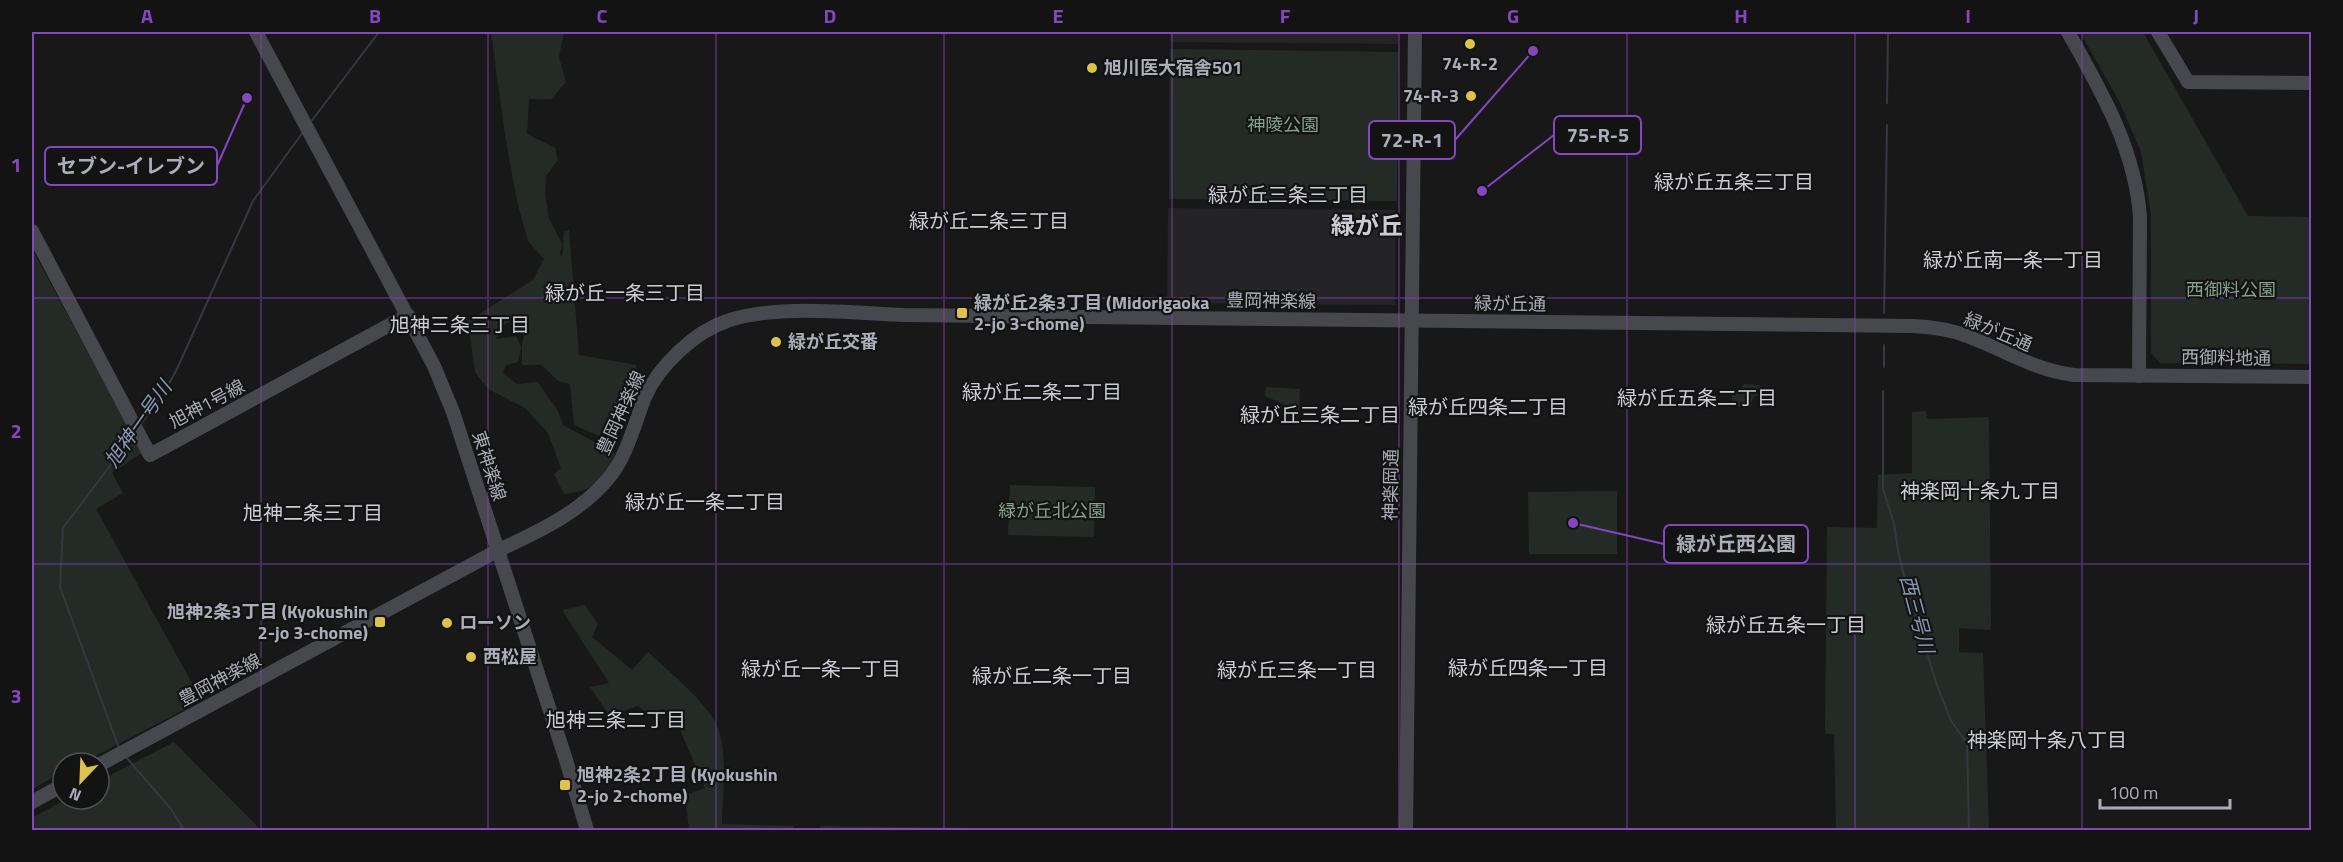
<svg xmlns="http://www.w3.org/2000/svg" width="2343" height="862" viewBox="0 0 2343 862" font-family="'Titillium Web','Noto Sans JP',sans-serif">
<style>
.built{fill:#242426}
.green{fill:#242b26}
.lines{fill:none;stroke-linecap:round;stroke-linejoin:round}
.stream{stroke:#333841;stroke-width:2}
.secondary{stroke:#47484e;stroke-width:14}
.grid{fill:none;stroke:#8546be;stroke-width:1.5;stroke-opacity:0.55}
.poi-dot{fill:#ddc34c;stroke:#131314;stroke-width:2}
.labels{text-anchor:middle;stroke-width:4.5;stroke-linejoin:round;paint-order:stroke}
.poi-label{font-size:18px;font-weight:bold;fill:#abadb8;stroke:#131314;text-anchor:start}
.park-label{font-size:18px;fill:#85a08b;stroke:#131314}
.street-label{font-size:18px;fill:#abadb8;stroke:#131314}
.neighbourhood-label{font-size:20px;fill:#cccdd4;stroke:#131314}
.water-label{font-size:20px;font-style:italic;fill:#8796af;stroke:#131314}
.district-label{font-size:24px;font-weight:bold;fill:#cccdd4;stroke:#131314}
.leader{fill:none;stroke:#8546be;stroke-width:2}
.callout-dot{fill:#8546be;stroke:#131314;stroke-width:2}
.callout{fill:#131314;stroke:#8546be;stroke-width:2}
.callout-label{font-size:20px;text-anchor:middle;font-weight:bold;fill:#abadb8}
.neatline{fill:none;stroke:#8546be;stroke-width:2}
.grid-label{font-size:20px;text-anchor:middle;font-weight:bold;fill:#8546be}
</style>
<rect width="100%" height="100%" fill="#181819"/>
<g class="built">
<polygon points="1170,32 1398,32 1398,44 1170,42"/>
<polygon points="1168,208 1395,210 1395,305 1167,303"/>
</g>
<g class="green">
<path d="M491,32H564L559,57L566,82L551,99H529L527,134L555,148L558,160L546,176L545,193L549,219L562,243L560,254L562,257L564,231L569,230L579,355L637,365L610,441L574,425L570,384L558,381L542,365H522V345L526,323L511,321L500,327L496,339L516,336L521,347L518,362L506,365L503,373L517,384L538,382L558,411L563,425L615,453C601,482 596,490 564,494L554,474L561,468L548,433L525,408L488,389L475,372L468,321L533,280L544,259L528,241L517,201L505,135Z"/>
<polygon points="2080,32 2143,32 2248,216 2311,217 2311,364 2160,363 2151,353 2151,215 2141,152 2120,103"/>
<polygon points="1170,49 1398,52 1397,201 1169,199"/>
<polygon points="32,249 142,453 112,473 123,493 96,509 199,696 193,700 193,705 82,763 63,763 63,772 32,789"/>
<polygon points="1744,384 1760,385 1760,395 1755,396 1752,400 1751,407 1732,406 1732,392 1740,390"/>
<polygon points="1266,387 1300,389 1299,411 1265,396"/>
<polygon points="1926,411 1927,419 1989,417 1991,630 1959,628 1959,652 1983,653 1989,830 1830,830 1836,828 1834,734 1825,734 1827,527 1877,528 1878,475 1912,473 1912,412"/>
<polygon points="1010,485 1095,487 1094,537 1008,535"/>
<polygon points="1617,491 1617,554 1529,554 1528,492"/>
<path d="M585,605L598,624L592,637L632,670L648,652C667,670 712,706 719,731C728,760 722,795 722,824L793,826V830H689L685,795L705,788L677,723L664,709L647,713L638,706L609,715L590,687L609,683L562,610Z"/>
<polygon points="174,742 257,826 258,830 32,830 32,818 67,799 99,799 99,781"/>
<polygon points="820,826 1139,830 820,830"/>
</g>
<g class="lines">
<g class="stream">
<polyline points="1887,103 1888,32"/>
<polyline points="310,123 379,32"/>
<polyline points="1884,313 1887,125"/>
<polyline points="1884,367 1884,345"/>
<polyline points="1883,391 1883,489 1894,523 1898,551 1906,584 1937,685 1951,721 1967,743 1969,830"/>
<polyline points="141,424 163,394 176,371 253,201 303,132"/>
<polyline points="119,748 60,587 63,528 134,434"/>
<polyline points="126,757 171,809 184,830"/>
</g>
<g class="secondary">
<polyline points="256,32 434,366 453,412 566,760 587,830"/>
<path d="M2068,32C2101,91 2135,148 2140,217L2139,376"/>
<polyline points="2158,32 2188,82 2312,83"/>
<polyline points="32,231 150,455 408,315"/>
<path d="M99,765L497,551C537,532 578,514 607,480C627,457 634,425 645,397C659,366 694,332 727,321C774,304 853,313 904,315L1913,326C1930,327 1948,329 1964,335C2004,349 2030,369 2074,375L2312,377"/>
<polyline points="32,802 63,785"/>
<polyline points="1406,830 1415,32"/>
</g>
</g>
<path class="grid" d="M261,32V830M488,32V830M716,32V830M944,32V830M1172,32V830M1399,32V830M1627,32V830M1855,32V830M2082,32V830M32,298H2312M32,564H2312"/>
<g class="poi-dot">
<circle cx="1470" cy="44" r="6"/>
<circle cx="1092" cy="68" r="6"/>
<circle cx="1471" cy="96" r="6"/>
<rect x="956" y="307" width="12" height="12" rx="3"/>
<circle cx="776" cy="342" r="6"/>
<rect x="374" y="616" width="12" height="12" rx="3"/>
<circle cx="447" cy="623" r="6"/>
<circle cx="471" cy="657" r="6"/>
<rect x="559" y="779" width="12" height="12" rx="3"/>
</g>
<g class="labels">
<g class="poi-label">
<text x="1470" y="70" text-anchor="middle">74-R-2</text>
<text x="1104" y="74">旭川医大宿舎501</text>
<text x="1459" y="102" text-anchor="end">74-R-3</text>
<text x="974" y="309">緑が丘2条3丁目 (Midorigaoka<tspan x="974" dy="21">2-jo 3-chome)</tspan></text>
<text x="788" y="348">緑が丘交番</text>
<text x="368" y="618" text-anchor="end">旭神2条3丁目 (Kyokushin<tspan x="368" dy="21">2-jo 3-chome)</tspan></text>
<text x="459" y="629">ローソン</text>
<text x="483" y="663">西松屋</text>
<text x="577" y="781">旭神2条2丁目 (Kyokushin<tspan x="577" dy="21">2-jo 2-chome)</tspan></text>
</g>
<g class="park-label">
<text x="1283" y="131">神陵公園</text>
<text x="2231" y="296">西御料公園</text>
<text x="1052" y="517">緑が丘北公園</text>
</g>
<g class="street-label">
<text transform="translate(1271 301) rotate(1)" y="6">豊岡神楽線</text>
<text transform="translate(1510 304) rotate(1)" y="6">緑が丘通</text>
<text transform="translate(1998 332) rotate(23)" y="6">緑が丘通</text>
<text transform="translate(2226 358) rotate(1)" y="6">西御料地通</text>
<text transform="translate(207 404) rotate(-28)" y="6">旭神1号線</text>
<text transform="translate(621 413) rotate(-65)" y="6">豊岡神楽線</text>
<text transform="translate(489 466) rotate(72)" y="6">東神楽線</text>
<text transform="translate(1391 485) rotate(-89)" y="6">神楽岡通</text>
<text transform="translate(220 680) rotate(-28)" y="6">豊岡神楽線</text>
</g>
<g class="neighbourhood-label">
<text x="1734" y="189">緑が丘五条三丁目</text>
<text x="1288" y="202">緑が丘三条三丁目</text>
<text x="989" y="228">緑が丘二条三丁目</text>
<text x="2013" y="267">緑が丘南一条一丁目</text>
<text x="625" y="300">緑が丘一条三丁目</text>
<text x="460" y="332">旭神三条三丁目</text>
<text x="1042" y="399">緑が丘二条二丁目</text>
<text x="1697" y="405">緑が丘五条二丁目</text>
<text x="1488" y="414">緑が丘四条二丁目</text>
<text x="1320" y="422">緑が丘三条二丁目</text>
<text x="1980" y="498">神楽岡十条九丁目</text>
<text x="705" y="509">緑が丘一条二丁目</text>
<text x="313" y="520">旭神二条三丁目</text>
<text x="1786" y="632">緑が丘五条一丁目</text>
<text x="1528" y="675">緑が丘四条一丁目</text>
<text x="821" y="676">緑が丘一条一丁目</text>
<text x="1297" y="677">緑が丘三条一丁目</text>
<text x="1052" y="683">緑が丘二条一丁目</text>
<text x="616" y="727">旭神三条二丁目</text>
<text x="2047" y="747">神楽岡十条八丁目</text>
</g>
<g class="water-label">
<text transform="translate(138 424) rotate(-55)" y="7">旭神一号川</text>
<text transform="translate(1917 614) rotate(75)" y="7">西三号川</text>
</g>
<g class="district-label">
<text x="1367" y="234">緑が丘</text>
</g>
</g>
<path class="leader" d="M1482 191L1554 135M1533 51L1455 140M247 98L217 166M1573 523L1664 544"/>
<g class="callout-dot">
<circle cx="1482" cy="191" r="6"/>
<circle cx="1533" cy="51" r="6"/>
<circle cx="247" cy="98" r="6"/>
<circle cx="1573" cy="523" r="6"/>
</g>
<g class="callout">
<rect x="1554" y="116" width="87" height="38" rx="6"/>
<rect x="1369" y="121" width="86" height="38" rx="6"/>
<rect x="45" y="147" width="172" height="38" rx="6"/>
<rect x="1664" y="525" width="144" height="38" rx="6"/>
</g>
<g class="callout-label">
<text x="1598" y="142">75-R-5</text>
<text x="1412" y="147">72-R-1</text>
<text x="131" y="173">セブン-イレブン</text>
<text x="1736" y="551">緑が丘西公園</text>
</g>
<rect width="2343" height="862" fill="none" stroke="#131314" stroke-width="66"/>
<g transform="translate(81 781) rotate(203)"><circle r="28" fill="#131314" stroke="#505156" stroke-width="1.5"/>
<path d="M0-4.5L10 22L0 15L-10 22Z" fill="#ddc34c"/>
<text y="-9" font-size="16" font-weight="bold" text-anchor="middle" fill="#abadb8">N</text>
</g>
<path d="M2100 799v9h130v-9" fill="none" stroke="#abadb8" stroke-width="3"/>
<text x="2109" y="799" font-size="18" fill="#abadb8" stroke="#131314" stroke-width="4.5" paint-order="stroke">100 m</text>
<rect x="33" y="33" width="2277" height="796" class="neatline"/>
<g class="grid-label">
<text x="147" y="23">A</text>
<text x="375" y="23">B</text>
<text x="602" y="23">C</text>
<text x="830" y="23">D</text>
<text x="1058" y="23">E</text>
<text x="1285" y="23">F</text>
<text x="1513" y="23">G</text>
<text x="1741" y="23">H</text>
<text x="1968" y="23">I</text>
<text x="2196" y="23">J</text>
<text x="16" y="172">1</text>
<text x="16" y="438">2</text>
<text x="16" y="703">3</text>
</g>
</svg>
